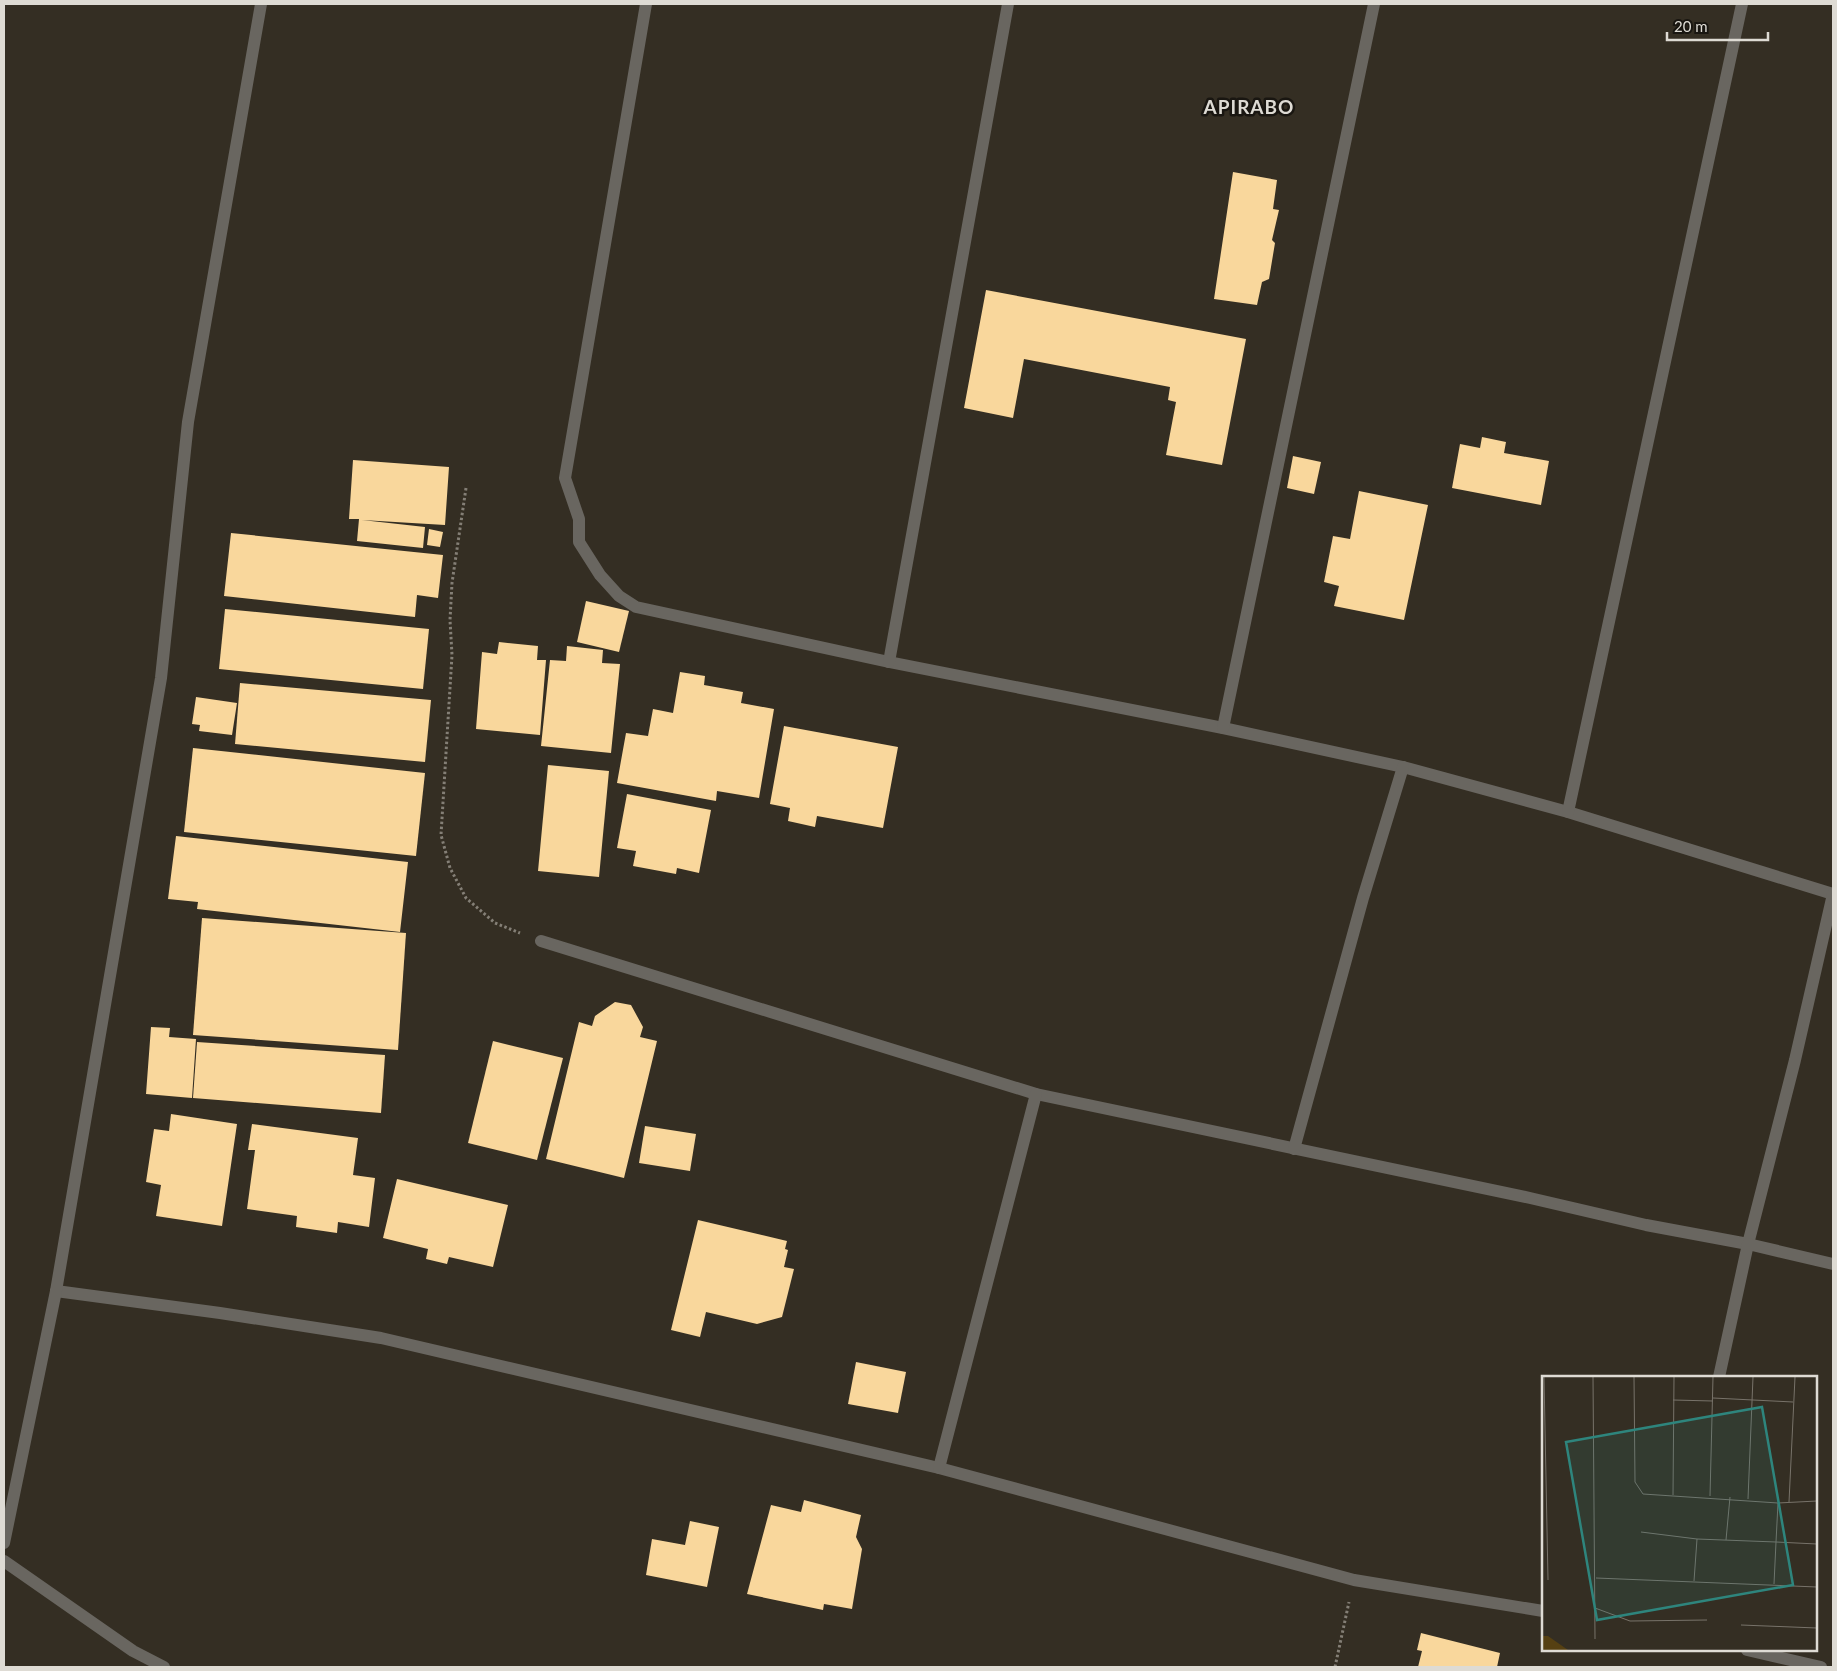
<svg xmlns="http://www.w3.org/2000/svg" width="1837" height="1671" viewBox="0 0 1837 1671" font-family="Lato,sans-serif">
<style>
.building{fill:#f9d79c}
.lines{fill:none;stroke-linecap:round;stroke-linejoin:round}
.path{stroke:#847f76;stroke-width:3;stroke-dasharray:2.5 2.5;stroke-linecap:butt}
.street{stroke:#696660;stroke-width:12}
.labels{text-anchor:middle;stroke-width:5;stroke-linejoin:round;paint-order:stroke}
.district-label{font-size:19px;font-weight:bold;letter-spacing:1px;fill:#dedbd4;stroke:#191611}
.inset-road{fill:none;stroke:#78736a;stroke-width:1}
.view{fill:#2e857d;fill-opacity:0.15;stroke:#2e857d;stroke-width:2.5}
.inset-edge{fill:none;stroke:#dedbd4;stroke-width:2.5}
</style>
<rect width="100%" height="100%" fill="#342e23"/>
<g class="building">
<polygon points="1233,172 1277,180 1273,209 1279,210 1272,240 1275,243 1269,279 1262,282 1257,305 1214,299"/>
<polygon points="986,290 1246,339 1222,465 1166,455 1176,402 1168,400 1170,387 1024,359 1013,418 964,408"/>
<polygon points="1482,437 1506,442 1504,453 1549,461 1541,505 1452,488 1460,444 1480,448"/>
<polygon points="1293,456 1321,462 1314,494 1287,488"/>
<polygon points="353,460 449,467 445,525 362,520 425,527 423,548 357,541 359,519 349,519"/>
<polygon points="1359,491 1428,505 1404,620 1334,606 1339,586 1324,582 1333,536 1350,539"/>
<polygon points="429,529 443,532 440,547 427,545"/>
<polygon points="231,533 443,555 438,598 417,595 415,617 224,596"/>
<polygon points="586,601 629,611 619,652 577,642"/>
<polygon points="225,609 429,629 423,689 219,669"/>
<polygon points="499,642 538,646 537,660 546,660 540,735 476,729 482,652 497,654"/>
<polygon points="567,646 603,650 602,663 620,664 611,753 541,746 550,660 566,661"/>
<polygon points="680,672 705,676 704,685 743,692 741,703 774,709 759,798 717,791 716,801 617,783 626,733 648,736 653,709 673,713"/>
<polygon points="240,683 431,700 425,762 235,744"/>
<polygon points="196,697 237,703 232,735 199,731 200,725 192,724"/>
<polygon points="784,726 898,747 883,828 817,816 815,827 788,821 790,808 770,804"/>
<polygon points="193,748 425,773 416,856 184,832"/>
<polygon points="548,765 609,771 599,877 538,871"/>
<polygon points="627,794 711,810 699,873 677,868 676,874 633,866 636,851 617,848"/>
<polygon points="176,836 408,862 400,932 197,909 198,902 168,899"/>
<polygon points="202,918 406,933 398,1050 193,1035"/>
<polygon points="615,1002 631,1005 643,1027 640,1037 657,1041 624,1178 546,1159 579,1022 592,1026 595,1016"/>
<polygon points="151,1027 170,1028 169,1037 196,1039 192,1098 146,1094"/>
<polygon points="493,1041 563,1058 537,1160 468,1143"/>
<polygon points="197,1042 385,1055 381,1113 193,1098"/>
<polygon points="171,1114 237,1124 222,1226 156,1216 161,1185 146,1182 154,1129 169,1131"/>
<polygon points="252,1124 358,1138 353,1175 375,1178 369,1227 338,1222 337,1233 296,1227 297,1216 247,1209 255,1150 248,1150"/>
<polygon points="645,1126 696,1134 690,1171 639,1163"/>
<polygon points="397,1179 508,1205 493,1267 449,1257 447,1264 426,1259 428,1249 383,1238"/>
<polygon points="698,1220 787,1241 785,1249 788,1250 784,1267 794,1269 782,1317 757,1324 706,1312 700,1337 671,1330"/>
<polygon points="856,1362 906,1372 898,1413 848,1404"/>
<polygon points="804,1500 861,1515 856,1537 862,1549 852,1609 824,1604 823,1610 747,1594 771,1505 801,1512"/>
<polygon points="690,1521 719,1527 707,1587 646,1575 652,1539 685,1545"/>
<polygon points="1421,1633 1500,1653 1497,1667 1418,1667 1422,1651 1417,1650"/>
</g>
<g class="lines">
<g class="path">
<polyline points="466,488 452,583 450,620 452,655 441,835 450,868 466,898 495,923 520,933"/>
<polyline points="1335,1667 1349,1602"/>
</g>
<g class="street">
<polyline points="646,4 565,478 579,519 579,542 600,575 619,596 636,607 889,662 1223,728 1403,767 1568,812 1833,894"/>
<polyline points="889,662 1008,4"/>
<polyline points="1223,728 1374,4"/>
<polyline points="1568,812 1742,4"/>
<polyline points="541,941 1036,1094 1530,1198 1646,1225 1748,1244 1795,1060 1833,894"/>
<polyline points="1294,1149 1363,898 1403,767"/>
<polyline points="56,1291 220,1313 381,1338 939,1468 1354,1580 1543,1611"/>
<polyline points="1719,1377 1748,1244 1833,1264"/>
<polyline points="939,1468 1036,1094"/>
<polyline points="4,1543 56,1291 161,678 188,422 261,4"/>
<polyline points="4,1561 133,1651 164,1667"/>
<polyline points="1747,1650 1821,1667"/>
</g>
</g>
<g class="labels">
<g class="district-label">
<text x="1249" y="114">APIRABO</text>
</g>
</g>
<g transform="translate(1542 1376)">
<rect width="275" height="275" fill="#342e23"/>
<path d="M0,260H6L26,274H0Z" fill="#564012"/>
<path class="inset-road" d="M2,1L6,204M51,1L53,263M92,1L93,106L101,118L236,127L275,125M171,22L251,26M131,24L171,25M131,119L132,1M168,120L171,1M206,123L211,1M247,126L253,1M99,156L155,163L234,166L236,127M184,164L188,121M54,202L275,211M152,205L155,163M232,208L234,166L275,168M53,232L88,245L165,244M199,249L275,252"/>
<path class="view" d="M220,31L251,209L55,244L24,66Z"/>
<rect width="275" height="275" class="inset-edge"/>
</g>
<rect width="1837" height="1671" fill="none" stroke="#dedbd4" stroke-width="10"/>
<path d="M1667 32v8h101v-8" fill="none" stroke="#dedbd4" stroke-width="2.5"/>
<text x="1674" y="32" font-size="15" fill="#dedbd4" stroke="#191611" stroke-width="4" paint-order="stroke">20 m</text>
</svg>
